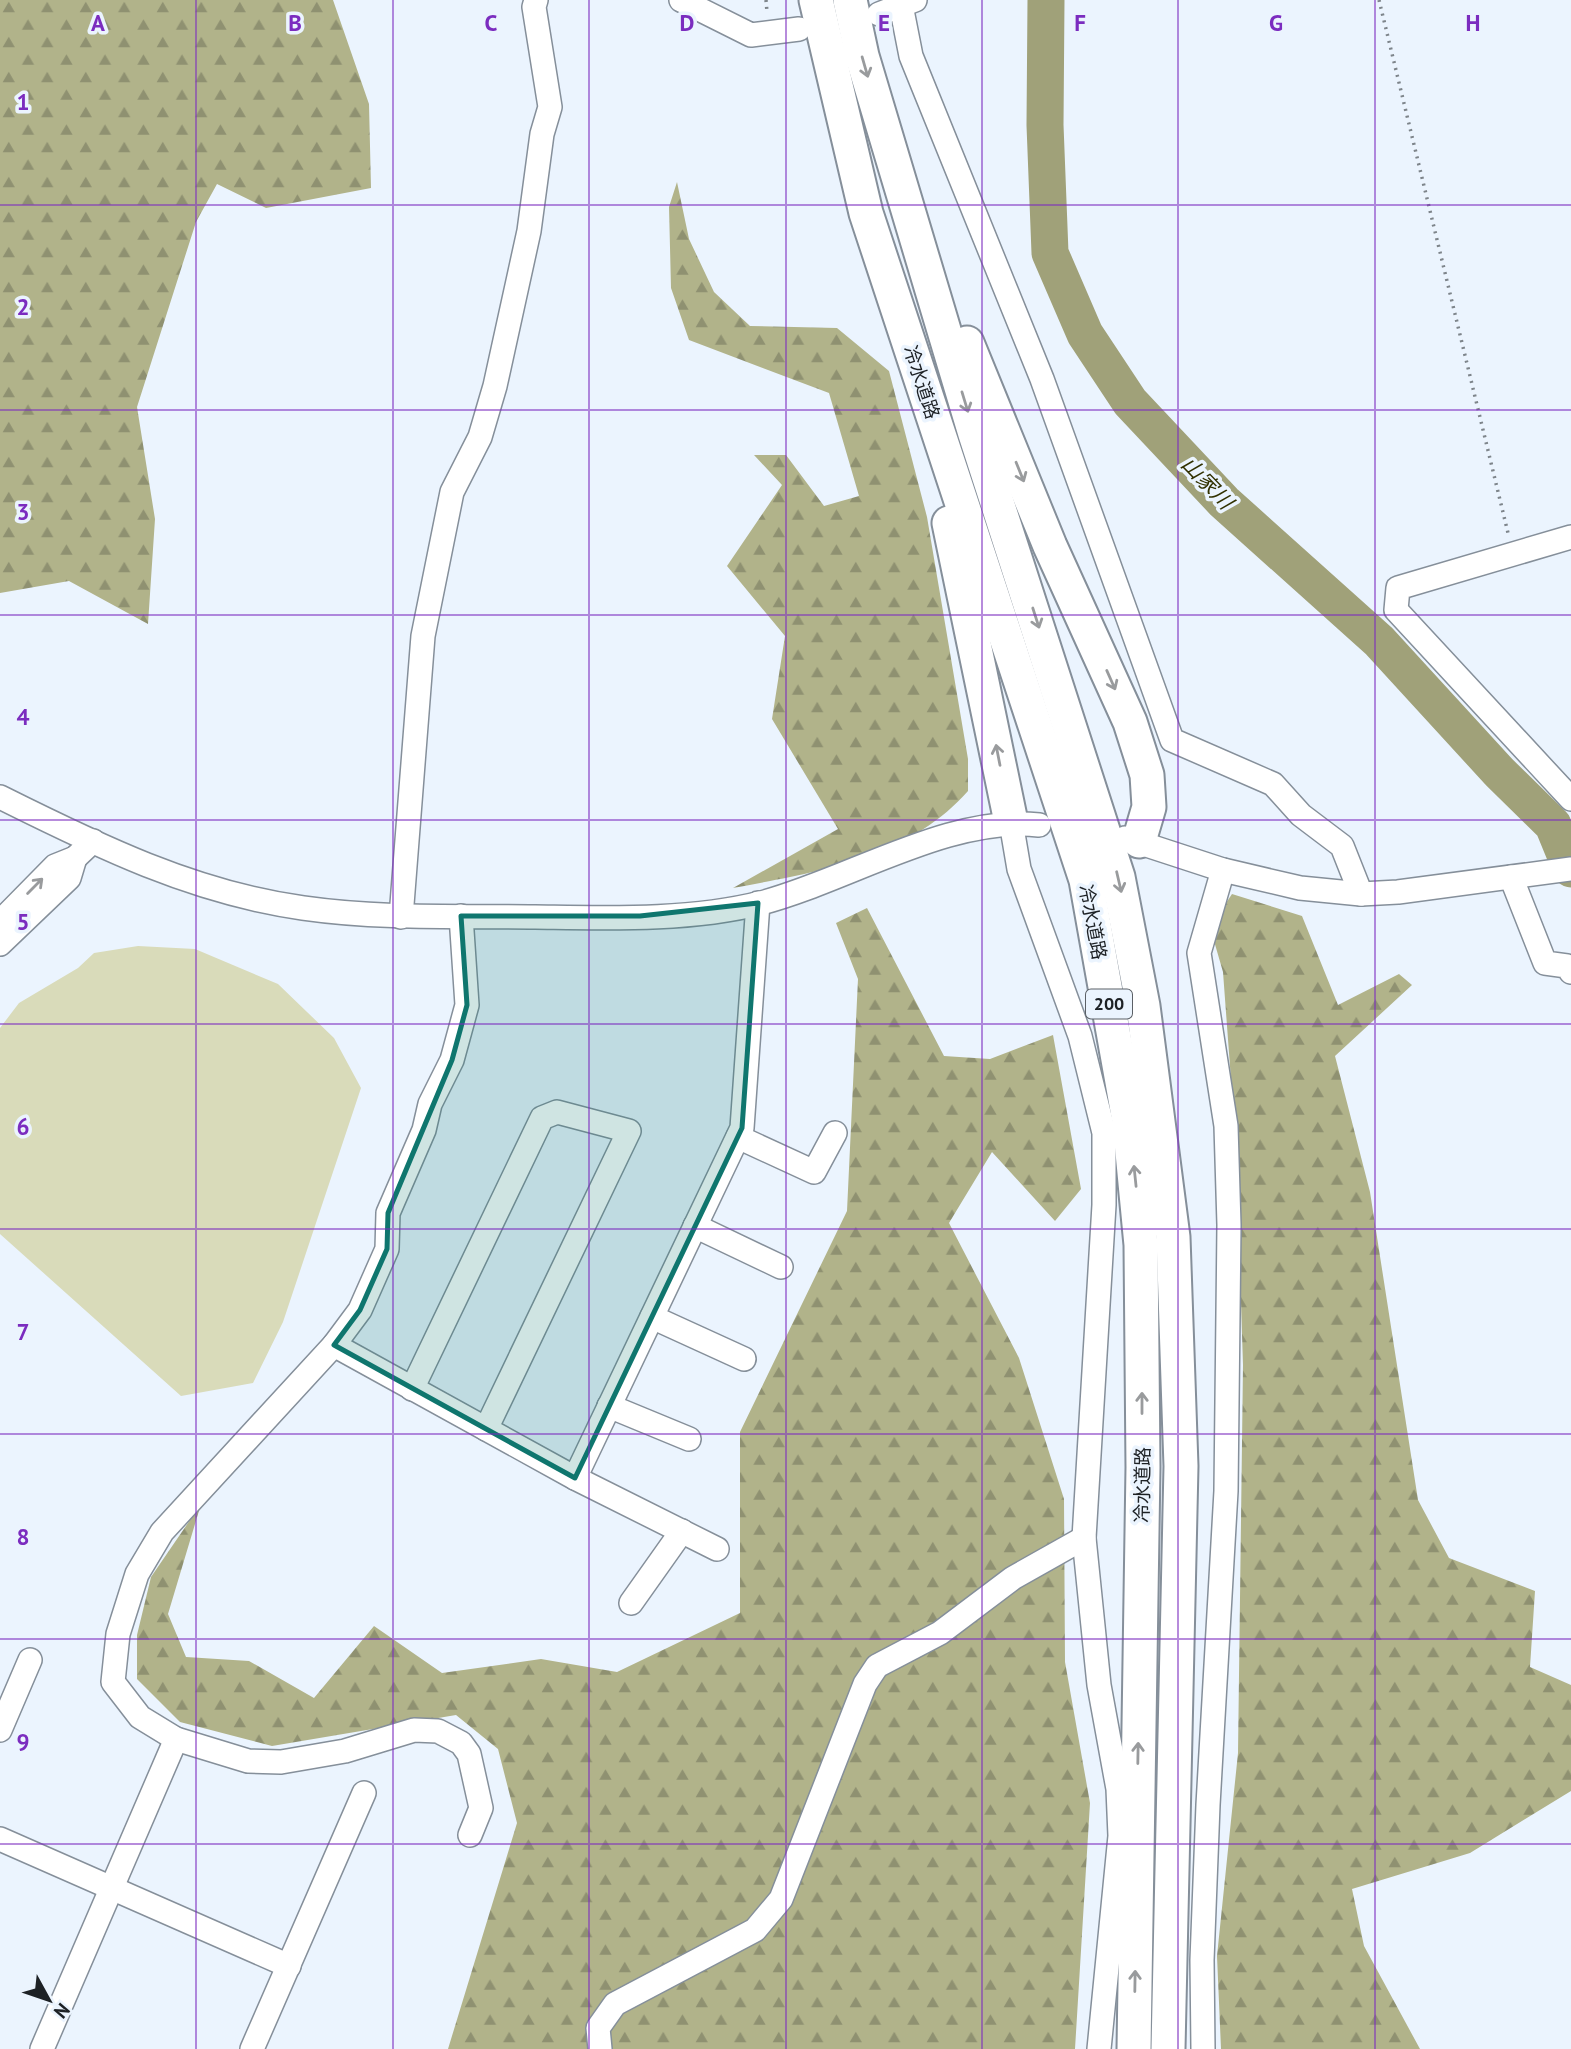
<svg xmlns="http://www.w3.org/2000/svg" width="1571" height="2049" viewBox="0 0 1571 2049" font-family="'PT Sans','Noto Sans JP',sans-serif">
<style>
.forest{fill:url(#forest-firs)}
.garden{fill:#d9dbba}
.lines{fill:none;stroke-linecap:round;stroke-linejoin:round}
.river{stroke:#a0a179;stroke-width:37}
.minor-casing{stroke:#858f9a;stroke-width:26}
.highway-casing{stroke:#858f9a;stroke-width:37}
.path{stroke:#7d848a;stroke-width:3.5;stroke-dasharray:2 5;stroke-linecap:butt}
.minor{stroke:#fff;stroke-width:23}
.highway{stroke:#fff;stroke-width:33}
.oneway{stroke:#999b9d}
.marked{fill:#0f766e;fill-opacity:0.2;stroke:#0f766e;stroke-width:5;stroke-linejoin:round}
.grid{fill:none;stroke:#7b2cbf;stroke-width:2;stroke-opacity:0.55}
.labels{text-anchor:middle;stroke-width:7;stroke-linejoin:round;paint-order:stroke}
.shield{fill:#ebf4fe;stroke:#5b6066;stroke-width:2}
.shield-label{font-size:18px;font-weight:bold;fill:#1d2125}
.street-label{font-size:19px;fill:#1d2125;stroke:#ebf4fe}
.water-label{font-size:21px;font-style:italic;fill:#313100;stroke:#ebf4fe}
.grid-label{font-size:23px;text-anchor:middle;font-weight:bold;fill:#7b2cbf;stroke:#ebf4fe;stroke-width:7;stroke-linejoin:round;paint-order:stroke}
</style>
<defs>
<pattern id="forest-firs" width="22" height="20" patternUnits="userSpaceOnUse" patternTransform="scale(1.75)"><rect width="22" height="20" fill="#b1b38a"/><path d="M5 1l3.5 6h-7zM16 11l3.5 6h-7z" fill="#8f9171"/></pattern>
</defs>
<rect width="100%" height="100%" fill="#ebf4fe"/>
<g class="forest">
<polygon points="0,0 333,0 369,104 371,188 266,208 217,184 196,222 137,407 155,519 148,624 69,581 0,593"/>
<path d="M677,182L689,239L714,292L750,326L837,328L889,371L927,517L968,759V791C908,859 817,872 733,888L838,829L772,719L785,636L727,566L782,485L754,455H786L824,506L859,496L829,393L689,340L671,288L669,207Z"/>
<polygon points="1232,894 1302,916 1338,1005 1399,974 1412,985 1335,1056 1370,1192 1418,1500 1449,1558 1535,1591 1530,1667 1571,1685 1571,1791 1470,1853 1352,1889 1364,1946 1420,2049 1221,2049 1217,1956 1238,1753 1243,1365 1236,1147 1223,972 1210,927"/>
<polygon points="867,908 944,1056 990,1059 1053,1035 1081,1189 1055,1221 992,1152 949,1223 1019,1358 1064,1499 1065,1662 1090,1803 1075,2049 448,2049 517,1823 498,1749 456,1715 272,1746 180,1722 137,1679 137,1635 151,1577 201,1504 168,1614 186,1657 249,1661 314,1698 374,1626 442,1673 541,1659 617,1672 740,1613 740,1432 847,1211 858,979 836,923"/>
</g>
<polygon class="garden" points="138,946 195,949 278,984 334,1038 361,1088 283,1322 253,1383 181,1396 0,1234 0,1028 19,1003 78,968 94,953"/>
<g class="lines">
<polyline class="river" points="1046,0 1045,125 1050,253 1085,334 1130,402 1224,502 1379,641 1499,772 1553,825 1571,869"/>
<defs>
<g id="minor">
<polyline points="681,0 751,35 799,29"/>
<polyline points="900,0 911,56 1042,379 1172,740 1273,784 1301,815 1342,846 1361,894"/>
<polyline points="879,14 915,0"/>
<polyline points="1571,537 1398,588 1396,610 1571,799"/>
<path d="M0,797C96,845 194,893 303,908C380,919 457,916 535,917C609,918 688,921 761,903C849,880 949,815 1039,825"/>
<polyline points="1011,822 1019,869 1080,1036 1104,1133 1104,1205 1084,1538 1099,1685 1118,1789 1120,1836 1099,2049"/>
<polyline points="1125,838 1223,870 1300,888 1361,894 1398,892 1571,869"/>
<polyline points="1511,877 1545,963 1567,966 1571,972"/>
<polyline points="461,916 467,1005 452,1060 430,1104 424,1130 388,1213 387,1249 360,1310 334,1345 162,1532 137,1574 118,1634 113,1682 140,1717 176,1739 248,1761 281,1762 345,1751 414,1730 438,1731 461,1743 469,1754 481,1808 470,1835"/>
<polyline points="401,917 423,636 452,492 480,437 495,386 529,231 542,134 550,107 534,7 536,0"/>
<polyline points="0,922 55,866 75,858 93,841"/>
<polyline points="0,944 69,878 75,858"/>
<polyline points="738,1137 814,1172 835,1133"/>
<polyline points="695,1226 781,1267"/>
<polyline points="652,1317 744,1359"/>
<polyline points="334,1345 575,1478 717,1549"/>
<polyline points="412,1389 542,1118 557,1112 629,1131 486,1429"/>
<polyline points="609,1406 689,1439"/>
<polyline points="575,1478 742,1128 758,903"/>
<polyline points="631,1603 682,1531"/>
<polyline points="0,1730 30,1660"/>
<polyline points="0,1839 289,1966"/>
<polyline points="42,2049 176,1739"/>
<polyline points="252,2049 364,1793"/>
<polyline points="600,2049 598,2028 615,2004 755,1930 781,1899 865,1684 877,1666 940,1633 1013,1578 1084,1538"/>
<polyline points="1203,2049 1202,1960 1208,1805 1226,1491 1229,1225 1226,1126 1199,953 1223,870"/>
</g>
<g id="highway">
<polyline points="816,0 866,213 1086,880 1129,1121 1141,1245 1143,1467 1134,2049"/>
<polyline points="850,0 862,56 975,434 1118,877 1143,1006 1173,1237 1181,1466 1168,2049"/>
<polyline points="967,343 1050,546 1130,722 1147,775 1149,807 1139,841"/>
<polyline points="949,523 1011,822"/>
</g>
</defs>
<use href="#minor" class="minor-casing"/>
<use href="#highway" class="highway-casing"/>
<g class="path">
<polyline points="766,0 767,12"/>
<polyline points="1379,0 1508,533"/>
</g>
<use href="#minor" class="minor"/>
<use href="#highway" class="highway"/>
</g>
<defs><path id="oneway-shaft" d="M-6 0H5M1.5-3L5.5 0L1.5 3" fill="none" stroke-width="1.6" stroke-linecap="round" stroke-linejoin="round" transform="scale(1.75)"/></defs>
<g class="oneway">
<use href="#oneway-shaft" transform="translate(865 67) rotate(74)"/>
<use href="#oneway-shaft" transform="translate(965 402) rotate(73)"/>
<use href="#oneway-shaft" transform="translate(1020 472) rotate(68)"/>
<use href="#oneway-shaft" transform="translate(1036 618) rotate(72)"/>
<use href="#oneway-shaft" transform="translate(1111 680) rotate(66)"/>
<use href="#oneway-shaft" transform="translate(998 755) rotate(-101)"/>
<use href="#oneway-shaft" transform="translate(1119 882) rotate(77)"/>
<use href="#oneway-shaft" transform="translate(35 886) rotate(-45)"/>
<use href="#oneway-shaft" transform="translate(1135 1176) rotate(-96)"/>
<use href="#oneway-shaft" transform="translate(1142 1403) rotate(-90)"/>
<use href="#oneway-shaft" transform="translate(1138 1753) rotate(-89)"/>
<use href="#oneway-shaft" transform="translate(1135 1981) rotate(-89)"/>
</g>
<path class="marked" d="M758,903L742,1128L575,1478L334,1345L360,1310L387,1249L388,1213L452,1060L467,1005L461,916H640Z"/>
<path class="grid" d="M196,0V2049M393,0V2049M589,0V2049M786,0V2049M982,0V2049M1178,0V2049M1375,0V2049M0,205H1571M0,410H1571M0,615H1571M0,820H1571M0,1024H1571M0,1229H1571M0,1434H1571M0,1639H1571M0,1844H1571"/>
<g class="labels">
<rect class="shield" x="1086" y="989.5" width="46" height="29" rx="5"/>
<g class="shield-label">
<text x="1109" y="1010">200</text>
</g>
<g class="street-label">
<text transform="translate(922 382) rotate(72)" y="7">冷水道路</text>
<text transform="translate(1093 922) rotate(79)" y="7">冷水道路</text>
<text transform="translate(1142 1485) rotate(-89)" y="7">冷水道路</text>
</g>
<g class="water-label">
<text transform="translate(1207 483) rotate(46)" y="7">山家川</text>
</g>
</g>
<g class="grid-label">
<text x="98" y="31">A</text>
<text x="295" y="31">B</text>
<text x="491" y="31">C</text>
<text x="687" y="31">D</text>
<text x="884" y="31">E</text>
<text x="1080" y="31">F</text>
<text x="1276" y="31">G</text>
<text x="1473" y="31">H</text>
<text x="23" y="110">1</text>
<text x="23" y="315">2</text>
<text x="23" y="520">3</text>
<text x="23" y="725">4</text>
<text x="23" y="930">5</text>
<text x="23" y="1135">6</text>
<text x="23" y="1340">7</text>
<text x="23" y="1545">8</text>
<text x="23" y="1750">9</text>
</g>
<g transform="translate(49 2000) rotate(130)" stroke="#ebf4fe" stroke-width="5" paint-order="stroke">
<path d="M0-5L12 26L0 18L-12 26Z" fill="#1d2125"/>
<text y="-10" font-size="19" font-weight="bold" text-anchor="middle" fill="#1d2125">N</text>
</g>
</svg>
